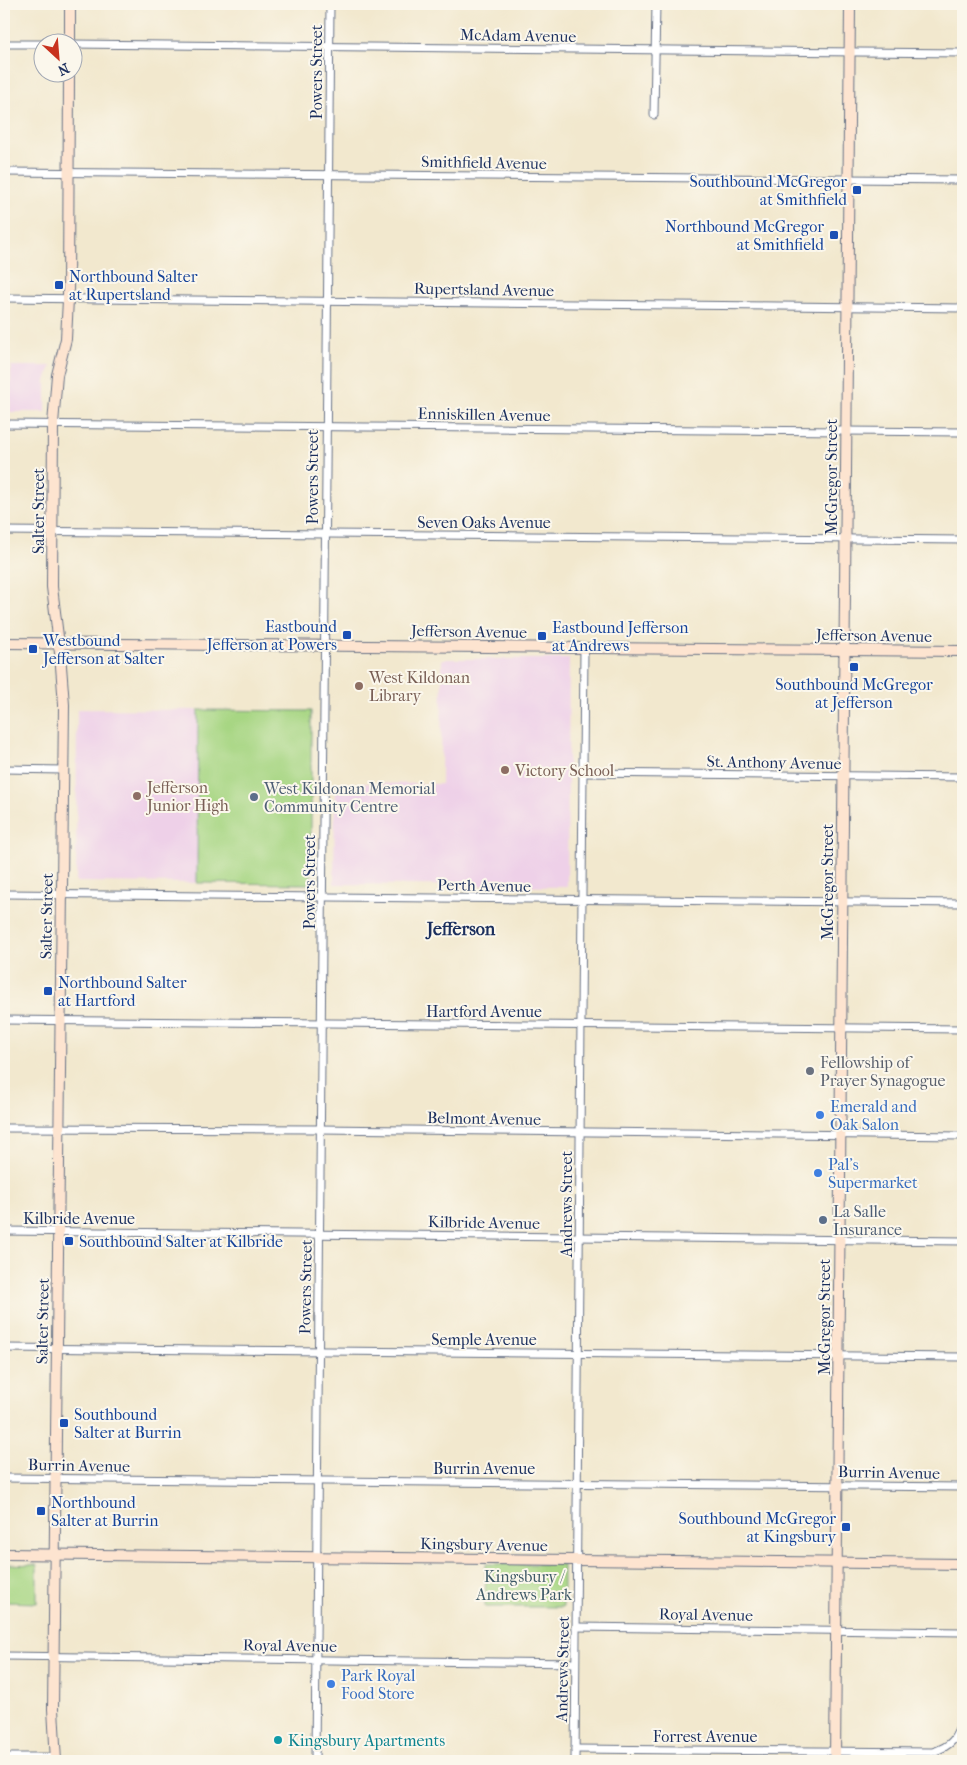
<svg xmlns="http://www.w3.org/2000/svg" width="967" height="1765" viewBox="0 0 967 1765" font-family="'IM FELL French Canon',serif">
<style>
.built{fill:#eed0e8}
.green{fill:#a7d683;stroke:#618270}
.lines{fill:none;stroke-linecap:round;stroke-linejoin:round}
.street-casing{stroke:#667085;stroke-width:9}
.secondary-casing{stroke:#667085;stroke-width:12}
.street{stroke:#fff;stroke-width:7}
.secondary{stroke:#fde4d0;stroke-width:10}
.transit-dot{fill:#1a4fb4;stroke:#fbf7ec;stroke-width:2}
.education-dot{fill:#8d6e63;stroke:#fbf7ec;stroke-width:2}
.service-dot{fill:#5c6f8a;stroke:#fbf7ec;stroke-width:2}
.worship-dot{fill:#6b7280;stroke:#fbf7ec;stroke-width:2}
.shop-dot{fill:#3f7fe0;stroke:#fbf7ec;stroke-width:2}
.culture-dot{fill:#0f9aa8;stroke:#fbf7ec;stroke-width:2}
.labels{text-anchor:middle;stroke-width:4;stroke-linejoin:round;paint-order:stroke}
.street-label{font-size:16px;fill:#1b2f5e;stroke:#fbf7ec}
.transit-label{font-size:16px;fill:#164399;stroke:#fbf7ec;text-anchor:start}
.education-label{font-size:16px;fill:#785e54;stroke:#fbf7ec;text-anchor:start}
.service-label{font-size:16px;fill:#4e5e75;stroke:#fbf7ec;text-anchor:start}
.worship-label{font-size:16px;fill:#5b616d;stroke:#fbf7ec;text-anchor:start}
.shop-label{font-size:16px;fill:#366cbe;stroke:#fbf7ec;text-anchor:start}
.park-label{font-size:16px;fill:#3e5967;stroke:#fbf7ec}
.culture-label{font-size:16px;fill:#0d838f;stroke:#fbf7ec;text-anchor:start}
.neighbourhood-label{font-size:18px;font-weight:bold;fill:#1b2f5e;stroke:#fbf7ec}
</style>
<rect width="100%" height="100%" fill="#fbf7ec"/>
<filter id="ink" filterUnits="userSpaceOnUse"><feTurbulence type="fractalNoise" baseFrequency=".02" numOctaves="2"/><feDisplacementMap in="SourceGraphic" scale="10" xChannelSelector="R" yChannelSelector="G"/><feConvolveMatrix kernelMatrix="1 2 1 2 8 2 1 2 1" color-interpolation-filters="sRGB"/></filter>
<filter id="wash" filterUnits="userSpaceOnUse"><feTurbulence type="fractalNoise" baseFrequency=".0096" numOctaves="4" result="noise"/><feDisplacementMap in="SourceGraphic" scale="20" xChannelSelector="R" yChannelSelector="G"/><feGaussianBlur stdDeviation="1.12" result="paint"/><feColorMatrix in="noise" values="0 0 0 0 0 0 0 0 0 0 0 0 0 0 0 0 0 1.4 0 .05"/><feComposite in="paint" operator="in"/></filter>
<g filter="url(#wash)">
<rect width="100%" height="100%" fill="#f2e8ce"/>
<g class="built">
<polygon points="11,366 51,366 46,381 46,412 10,412"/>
<polygon points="442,659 569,659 567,887 334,884 335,783 441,784"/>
<polygon points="77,709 198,710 197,883 76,882"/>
</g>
<g class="green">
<polygon points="198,710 311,711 311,884 197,883"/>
<polygon points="4,1564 37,1565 37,1603 4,1602"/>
<polygon points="486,1564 563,1564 563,1607 485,1607"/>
</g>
</g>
<g filter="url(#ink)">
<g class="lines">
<defs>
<g id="street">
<polyline points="4,44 42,44"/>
<polyline points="72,44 963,53"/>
<polyline points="654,115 656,4"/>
<polyline points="4,172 963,180"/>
<polyline points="4,298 963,308"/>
<polyline points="4,424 963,432"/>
<polyline points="4,531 963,540"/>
<polyline points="4,769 63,770"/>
<polyline points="583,773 963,777"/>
<polyline points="4,894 963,903"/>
<polyline points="4,1020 963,1029"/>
<polyline points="4,1128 320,1129 963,1136"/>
<polyline points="4,1231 963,1241"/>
<polyline points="4,1348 963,1357"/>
<polyline points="4,1478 963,1487"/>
<polyline points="576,1627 963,1632"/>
<polyline points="4,1656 575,1663"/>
<path d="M575,1749L932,1752C953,1746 956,1738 963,1719"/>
<polyline points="4,1757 55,1757"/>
<polyline points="315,1761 330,4"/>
<polyline points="575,1761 584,647"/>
</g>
<g id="secondary">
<polyline points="70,42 70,4"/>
<polyline points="4,643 963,651"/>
<polyline points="4,1554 963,1564"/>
<polyline points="56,1761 53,1709 64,705 60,653 52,587 53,424 57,375 66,339 68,299 69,72"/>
<polyline points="835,1761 850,4"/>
</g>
</defs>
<use href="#street" class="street-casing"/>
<use href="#secondary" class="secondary-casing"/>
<use href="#street" class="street"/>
<use href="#secondary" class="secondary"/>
</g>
</g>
<g class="transit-dot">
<rect x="852" y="185" width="10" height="10" rx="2.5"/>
<rect x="829" y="230" width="10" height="10" rx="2.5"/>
<rect x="54" y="280" width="10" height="10" rx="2.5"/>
<rect x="342" y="630" width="10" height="10" rx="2.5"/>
<rect x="537" y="631" width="10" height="10" rx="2.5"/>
<rect x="28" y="644" width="10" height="10" rx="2.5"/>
<rect x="849" y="662" width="10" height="10" rx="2.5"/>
<rect x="43" y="986" width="10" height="10" rx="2.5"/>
<rect x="64" y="1236" width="10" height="10" rx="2.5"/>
<rect x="59" y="1418" width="10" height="10" rx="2.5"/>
<rect x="36" y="1506" width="10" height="10" rx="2.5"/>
<rect x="841" y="1522" width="10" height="10" rx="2.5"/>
</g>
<g class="education-dot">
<circle cx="359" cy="686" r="5"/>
<circle cx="505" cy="770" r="5"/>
<circle cx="137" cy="796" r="5"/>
</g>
<g class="service-dot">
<circle cx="254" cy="797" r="5"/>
<circle cx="823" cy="1220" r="5"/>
</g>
<circle class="worship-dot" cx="810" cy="1071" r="5"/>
<g class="shop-dot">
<circle cx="820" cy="1115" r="5"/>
<circle cx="818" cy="1173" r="5"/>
<circle cx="331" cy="1684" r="5"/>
</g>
<circle class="culture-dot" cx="278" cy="1740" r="5"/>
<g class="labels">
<g class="street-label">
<text transform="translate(518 35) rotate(1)" y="6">McAdam Avenue</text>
<text transform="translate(316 72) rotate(-90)" y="6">Powers Street</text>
<text transform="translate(484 162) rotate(1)" y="6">Smithfield Avenue</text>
<text transform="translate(484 289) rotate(1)" y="6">Rupertsland Avenue</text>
<text transform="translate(484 414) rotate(1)" y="6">Enniskillen Avenue</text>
<text transform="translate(312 477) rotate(-90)" y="6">Powers Street</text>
<text transform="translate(831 477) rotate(-90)" y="6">McGregor Street</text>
<text transform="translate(38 511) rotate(-90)" y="6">Salter Street</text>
<text x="484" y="528">Seven Oaks Avenue</text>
<text transform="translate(469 631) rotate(1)" y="6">Jefferson Avenue</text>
<text transform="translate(874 635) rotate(1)" y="6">Jefferson Avenue</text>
<text transform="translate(774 762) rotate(1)" y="6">St. Anthony Avenue</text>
<text transform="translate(309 882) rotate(-90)" y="6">Powers Street</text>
<text transform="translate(827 882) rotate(-90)" y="6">McGregor Street</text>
<text transform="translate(484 885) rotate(1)" y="6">Perth Avenue</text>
<text transform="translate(46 916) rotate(-89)" y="6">Salter Street</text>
<text x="484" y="1017">Hartford Avenue</text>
<text transform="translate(484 1118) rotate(1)" y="6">Belmont Avenue</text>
<text transform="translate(566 1204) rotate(-90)" y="6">Andrews Street</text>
<text x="79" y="1224">Kilbride Avenue</text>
<text transform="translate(484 1222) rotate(1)" y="6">Kilbride Avenue</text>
<text transform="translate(305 1287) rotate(-89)" y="6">Powers Street</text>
<text transform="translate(824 1317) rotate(-90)" y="6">McGregor Street</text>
<text transform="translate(42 1321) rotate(-89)" y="6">Salter Street</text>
<text x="484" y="1345">Semple Avenue</text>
<text transform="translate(79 1465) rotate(1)" y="6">Burrin Avenue</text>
<text x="484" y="1474">Burrin Avenue</text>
<text transform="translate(889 1472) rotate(1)" y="6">Burrin Avenue</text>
<text transform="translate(484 1544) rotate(1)" y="6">Kingsbury Avenue</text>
<text transform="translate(706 1614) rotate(1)" y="6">Royal Avenue</text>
<text transform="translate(290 1645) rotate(1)" y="6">Royal Avenue</text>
<text transform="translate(562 1669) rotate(-89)" y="6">Andrews Street</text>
<text x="705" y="1742">Forrest Avenue</text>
</g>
<g class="transit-label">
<text x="847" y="187" text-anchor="end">Southbound McGregor<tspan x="847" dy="18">at Smithfield</tspan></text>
<text x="824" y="232" text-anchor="end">Northbound McGregor<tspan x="824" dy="18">at Smithfield</tspan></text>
<text x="69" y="282">Northbound Salter<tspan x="69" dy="18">at Rupertsland</tspan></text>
<text x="337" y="632" text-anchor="end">Eastbound<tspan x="337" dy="18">Jefferson at Powers</tspan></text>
<text x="552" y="633">Eastbound Jefferson<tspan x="552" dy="18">at Andrews</tspan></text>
<text x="43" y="646">Westbound<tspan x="43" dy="18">Jefferson at Salter</tspan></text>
<text x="854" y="690" text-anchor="middle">Southbound McGregor<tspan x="854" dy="18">at Jefferson</tspan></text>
<text x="58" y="988">Northbound Salter<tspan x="58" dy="18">at Hartford</tspan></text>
<text x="79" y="1247">Southbound Salter at Kilbride</text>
<text x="74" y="1420">Southbound<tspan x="74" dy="18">Salter at Burrin</tspan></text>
<text x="51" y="1508">Northbound<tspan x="51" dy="18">Salter at Burrin</tspan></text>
<text x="836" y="1524" text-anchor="end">Southbound McGregor<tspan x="836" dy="18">at Kingsbury</tspan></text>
</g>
<g class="education-label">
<text x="369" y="683">West Kildonan<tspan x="369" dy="18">Library</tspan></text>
<text x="515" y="776">Victory School</text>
<text x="147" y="793">Jefferson<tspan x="147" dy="18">Junior High</tspan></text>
</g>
<g class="service-label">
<text x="264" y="794">West Kildonan Memorial<tspan x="264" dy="18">Community Centre</tspan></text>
<text x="833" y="1217">La Salle<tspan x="833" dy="18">Insurance</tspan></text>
</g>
<g class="worship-label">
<text x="820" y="1068">Fellowship of<tspan x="820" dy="18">Prayer Synagogue</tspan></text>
</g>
<g class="shop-label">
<text x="830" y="1112">Emerald and<tspan x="830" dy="18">Oak Salon</tspan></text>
<text x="828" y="1170">Pal's<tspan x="828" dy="18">Supermarket</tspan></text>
<text x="341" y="1681">Park Royal<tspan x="341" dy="18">Food Store</tspan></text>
</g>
<g class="park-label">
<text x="524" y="1582">Kingsbury /<tspan x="524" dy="18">Andrews Park</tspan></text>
</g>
<g class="culture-label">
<text x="288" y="1746">Kingsbury Apartments</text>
</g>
<g class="neighbourhood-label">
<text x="461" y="935">Jefferson</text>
</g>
</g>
<rect width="967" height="1765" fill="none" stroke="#fbf7ec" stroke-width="20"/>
<g transform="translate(58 58) rotate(154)"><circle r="24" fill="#fbf7ec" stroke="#a1a7b3"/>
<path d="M0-4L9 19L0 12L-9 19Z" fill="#c8321e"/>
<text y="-8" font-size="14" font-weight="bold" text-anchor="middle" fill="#1b2f5e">N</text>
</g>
</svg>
